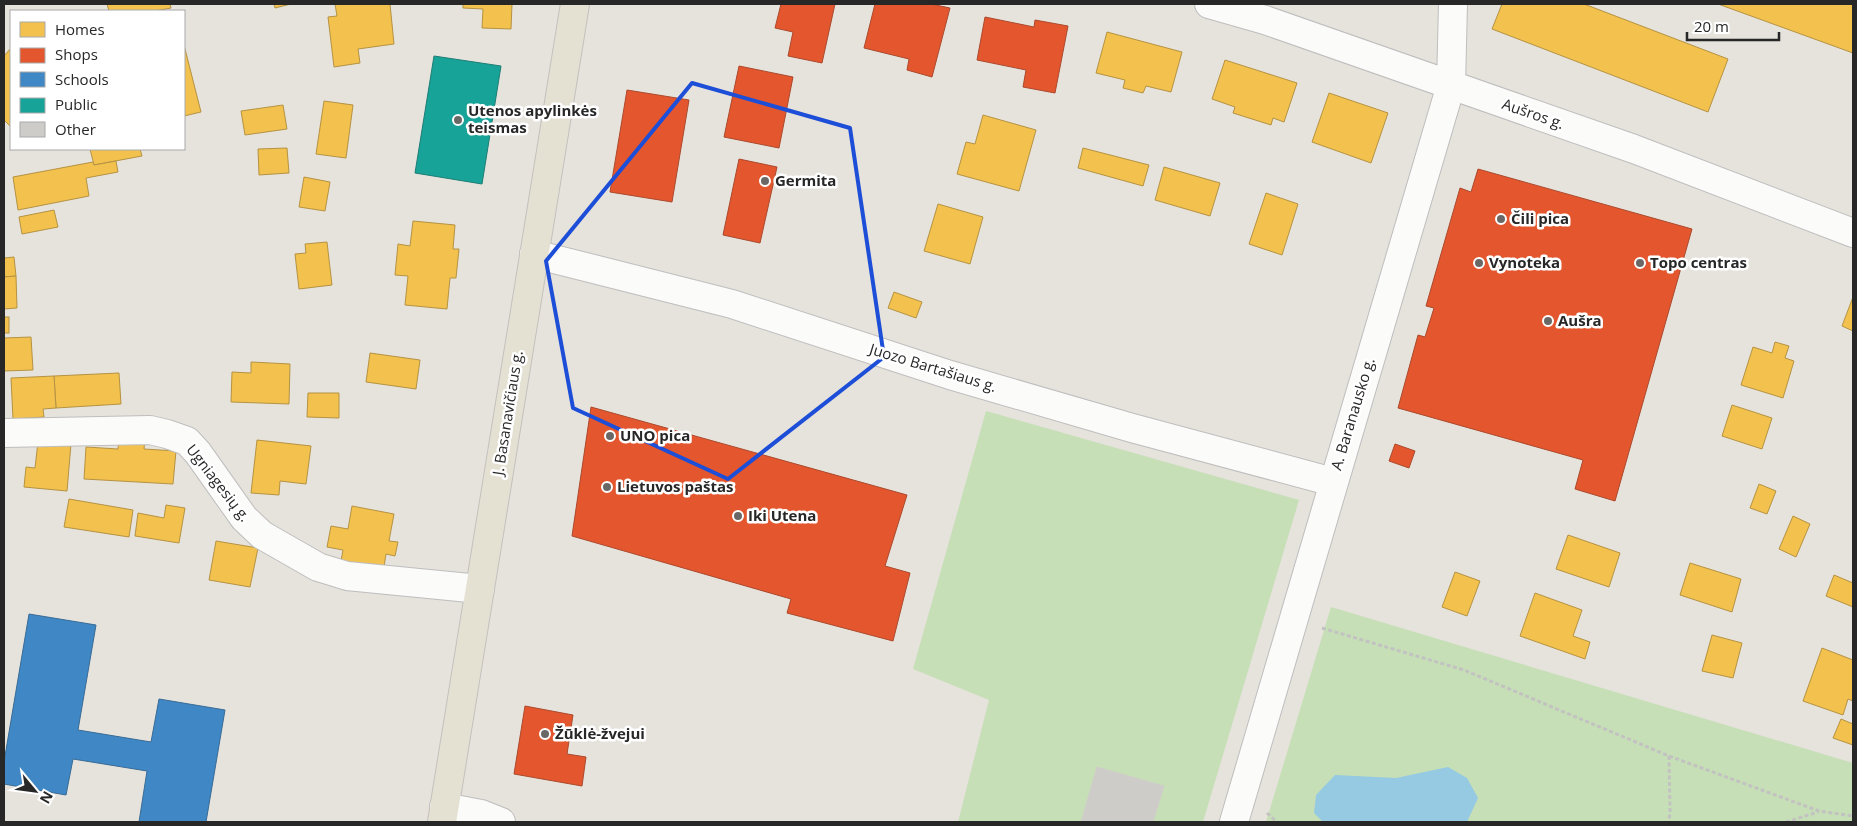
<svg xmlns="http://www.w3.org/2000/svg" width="1857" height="826" viewBox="0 0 1857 826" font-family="'Open Sans',sans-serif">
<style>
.green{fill:#c6dfb7}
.water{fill:#95cae2}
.homes{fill:#f2c14e;stroke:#b59342}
.shops{fill:#e4572e;stroke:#ab492c}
.schools{fill:#3f88c5;stroke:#386b96}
.public{fill:#17a398;stroke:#1c7e76}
.building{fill:#ceccc8;stroke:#d0cec9}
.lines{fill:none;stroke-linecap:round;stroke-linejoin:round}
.minor-casing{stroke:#bfbebe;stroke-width:30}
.tertiary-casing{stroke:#bfbebe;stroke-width:30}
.primary-casing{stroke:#c3c1bf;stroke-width:30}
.path{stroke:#c2c2c1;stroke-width:3;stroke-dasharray:4 2.5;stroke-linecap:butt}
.minor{stroke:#fbfbfa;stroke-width:28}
.tertiary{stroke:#fbfbfa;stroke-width:28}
.primary{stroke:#e4e1d3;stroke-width:28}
.marked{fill:none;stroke:#1d4ed8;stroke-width:4;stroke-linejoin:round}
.poi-dot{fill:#6a6866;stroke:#fff;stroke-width:2}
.labels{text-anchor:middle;stroke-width:5;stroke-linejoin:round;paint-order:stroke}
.poi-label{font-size:15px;font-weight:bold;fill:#272727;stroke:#fff;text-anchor:start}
.street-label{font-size:15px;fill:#272727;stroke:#fff}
</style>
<rect width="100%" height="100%" fill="#e6e2dc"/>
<g class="green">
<polygon points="986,411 1299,500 1203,822 958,822 989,700 913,669"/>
<polygon points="1331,607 1853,763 1853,822 1266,822"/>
</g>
<polygon class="water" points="1448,767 1467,778 1478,798 1467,822 1323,822 1314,813 1316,795 1335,775 1396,778"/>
<g class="homes">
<polygon points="107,4 170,4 171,8 155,11 109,11"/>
<polygon points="274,4 291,4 275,8"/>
<polygon points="335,4 390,4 394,44 358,49 360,63 334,67 328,17 337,16"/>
<polygon points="463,4 512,4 511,29 482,28 483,9 463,8"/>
<polygon points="1502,4 1584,4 1728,59 1708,112 1492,29"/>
<polygon points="1718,4 1853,4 1853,53"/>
<polygon points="1107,32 1182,52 1171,92 1146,86 1143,93 1123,88 1125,80 1096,73"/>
<polygon points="184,45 201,112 184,116"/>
<polygon points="11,48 11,127 4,120 4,56"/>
<polygon points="1225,60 1297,83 1284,122 1273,118 1271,125 1233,113 1235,107 1212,99"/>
<polygon points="1329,93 1388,113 1371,163 1312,142"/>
<polygon points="324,101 353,105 346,158 316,154"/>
<polygon points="283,105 287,129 245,135 241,111"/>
<polygon points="983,115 1036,130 1019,191 957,174 966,142 975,144"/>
<polygon points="287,148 289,173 259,175 258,149"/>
<polygon points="1083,148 1149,165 1143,186 1078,168"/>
<polygon points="90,149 140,149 142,156 94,165"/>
<polygon points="116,161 118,172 86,178 89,196 18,210 13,177 93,162 94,165"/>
<polygon points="1164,167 1220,183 1210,216 1155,200"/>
<polygon points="304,177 330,182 325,211 299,207"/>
<polygon points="1266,193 1298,204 1282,255 1249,244"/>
<polygon points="938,204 983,217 970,264 924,251"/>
<polygon points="54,210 58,227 22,234 19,217"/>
<polygon points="413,221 455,225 453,249 459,249 456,278 450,278 447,309 405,305 408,276 395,275 398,244 410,246"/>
<polygon points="327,242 332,285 299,289 295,254 306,253 305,244"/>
<polygon points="14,257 16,276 4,277 4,258"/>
<polygon points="16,276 17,308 4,309 4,277"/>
<polygon points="894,292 922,302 916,318 888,308"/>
<polygon points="1853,297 1853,331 1842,326"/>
<rect x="4" y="317" width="5" height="16"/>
<polygon points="31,337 33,370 4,371 4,338"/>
<polygon points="1775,342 1789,346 1785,358 1794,361 1783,398 1741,385 1753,347 1772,353"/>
<polygon points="370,353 420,360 416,389 366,382"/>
<polygon points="251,362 290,364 289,404 231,402 232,372 251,373"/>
<polygon points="119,373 121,404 56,408 54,376"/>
<polygon points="54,376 56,408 43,409 44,417 13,419 11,378"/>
<polygon points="308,393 339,393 339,418 307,417"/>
<polygon points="1732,405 1772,418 1762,449 1722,436"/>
<polygon points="119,438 145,440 144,449 176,451 173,484 84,479 86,447 118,449"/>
<polygon points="257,440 311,446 306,484 280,481 279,495 251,493"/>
<polygon points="38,442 71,444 67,491 24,487 26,467 35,468"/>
<polygon points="1759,484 1776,491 1767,514 1750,508"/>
<polygon points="69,499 133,510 129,537 64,527"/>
<polygon points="166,505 185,508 179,543 135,536 138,513 164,518"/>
<polygon points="352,506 394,514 389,541 398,542 395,556 386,554 383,573 340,566 343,550 327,547 331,526 348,529"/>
<polygon points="1793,516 1810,524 1796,557 1779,549"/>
<polygon points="1568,535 1620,553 1609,587 1556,569"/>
<polygon points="216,541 258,548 250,587 209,580"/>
<polygon points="1690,563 1741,579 1732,612 1680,595"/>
<polygon points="1455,572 1480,581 1467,616 1442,607"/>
<polygon points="1834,575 1853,583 1853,607 1826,596"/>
<polygon points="1535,593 1582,610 1573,636 1590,642 1585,659 1520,636"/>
<polygon points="1712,635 1742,643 1733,678 1702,671"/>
<polygon points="1822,648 1853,660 1853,701 1848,699 1843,715 1803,701"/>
<polygon points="1841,719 1853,724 1853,745 1833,738"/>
</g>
<g class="shops">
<polygon points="781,4 835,4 822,63 788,56 793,32 775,28"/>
<polygon points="875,4 931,4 950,8 932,77 907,70 909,59 864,48"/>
<polygon points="985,17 1034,27 1035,20 1068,26 1055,93 1023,87 1026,70 977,60"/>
<polygon points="739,66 793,77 779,148 724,137"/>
<polygon points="627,90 689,100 672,202 610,192"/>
<polygon points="739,159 777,167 760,243 723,235"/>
<polygon points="1478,169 1692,229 1615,501 1575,489 1583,460 1398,408 1418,335 1425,337 1434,308 1426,306 1460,188 1471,192"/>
<polygon points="591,407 907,495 885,566 910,573 893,641 787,613 791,599 572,536"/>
<polygon points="1395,444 1415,451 1409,468 1389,461"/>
<polygon points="525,706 573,715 567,754 586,757 582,786 514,774"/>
</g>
<polygon class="schools" points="29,614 96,625 78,730 151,742 159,699 225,710 206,822 139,822 147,771 73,759 66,795 4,784 4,762"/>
<polygon class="public" points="434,56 501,66 482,184 415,173"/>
<polygon class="building" points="1097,767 1164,786 1153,822 1081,822"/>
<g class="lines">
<defs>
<g id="minor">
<polyline points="534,254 732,304 950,375 1132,428 1333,482"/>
<polyline points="4,433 150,430 167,434 187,441 198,453 244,518 262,535 318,567 347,576 480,589"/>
<polyline points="444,807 481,814 501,822"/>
<polyline points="1234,822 1451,85 1453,4"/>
</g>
<polyline id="tertiary" points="1209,4 1265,20 1634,149 1853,233"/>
<polyline id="primary" points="442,822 575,4"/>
</defs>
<use href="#minor" class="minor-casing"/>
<use href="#tertiary" class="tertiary-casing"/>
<use href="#primary" class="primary-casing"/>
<g class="path">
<polyline points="1322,628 1464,670 1669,756 1819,811 1853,816"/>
<polyline points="1669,756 1670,812 1669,822"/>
<polyline points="1267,813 1277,822"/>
<polyline points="1786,822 1818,812"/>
</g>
<use href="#minor" class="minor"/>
<use href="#tertiary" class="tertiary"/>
<use href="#primary" class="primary"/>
</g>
<path class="marked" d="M692,83L850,128L884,357L728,479L573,408L546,261Z"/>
<g class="poi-dot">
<circle cx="458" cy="120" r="5"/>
<circle cx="765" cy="181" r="5"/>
<circle cx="1501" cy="219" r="5"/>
<circle cx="1479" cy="263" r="5"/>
<circle cx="1640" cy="263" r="5"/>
<circle cx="1548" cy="321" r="5"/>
<circle cx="610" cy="436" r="5"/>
<circle cx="607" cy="487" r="5"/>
<circle cx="738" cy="516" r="5"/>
<circle cx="545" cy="734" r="5"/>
</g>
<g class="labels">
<g class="poi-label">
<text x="468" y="116">Utenos apylinkės<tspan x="468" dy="17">teismas</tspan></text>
<text x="775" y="186">Germita</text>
<text x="1511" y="224">Čili pica</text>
<text x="1489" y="268">Vynoteka</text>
<text x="1650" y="268">Topo centras</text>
<text x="1558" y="326">Aušra</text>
<text x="620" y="441">UNO pica</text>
<text x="617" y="492">Lietuvos paštas</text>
<text x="748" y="521">Iki Utena</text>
<text x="555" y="739">Žūklė-žvejui</text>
</g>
<g class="street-label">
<text transform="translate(1533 114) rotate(19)" y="5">Aušros g.</text>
<text transform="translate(933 368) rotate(17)" y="5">Juozo Bartašiaus g.</text>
<text transform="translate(508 413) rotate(-81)" y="5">J. Basanavičiaus g.</text>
<text transform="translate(1353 414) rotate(-73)" y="5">A. Baranausko g.</text>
<text transform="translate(218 483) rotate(52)" y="5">Ugniagesių g.</text>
</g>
</g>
<rect width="1857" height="826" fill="none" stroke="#272727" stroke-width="10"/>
<rect x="10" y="10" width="175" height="140" fill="#ffffff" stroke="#a9a9a9"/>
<rect x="20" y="22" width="25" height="15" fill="#f2c14e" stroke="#a9a9a9"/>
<text x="55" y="35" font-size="15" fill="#272727">Homes</text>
<rect x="20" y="48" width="25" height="15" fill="#e4572e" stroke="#a9a9a9"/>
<text x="55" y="60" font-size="15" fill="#272727">Shops</text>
<rect x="20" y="72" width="25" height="15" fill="#3f88c5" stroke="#a9a9a9"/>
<text x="55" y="85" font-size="15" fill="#272727">Schools</text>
<rect x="20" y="98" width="25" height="15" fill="#17a398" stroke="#a9a9a9"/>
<text x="55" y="110" font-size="15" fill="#272727">Public</text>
<rect x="20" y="122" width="25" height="15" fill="#ceccc8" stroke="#a9a9a9"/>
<text x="55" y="135" font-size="15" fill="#272727">Other</text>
<g transform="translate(35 791) rotate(119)" stroke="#ffffff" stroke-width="4" paint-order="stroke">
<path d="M0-4L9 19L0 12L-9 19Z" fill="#272727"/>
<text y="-8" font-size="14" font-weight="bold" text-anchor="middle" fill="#272727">N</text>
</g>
<path d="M1687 32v8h92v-8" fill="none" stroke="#272727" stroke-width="2.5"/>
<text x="1694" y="32" font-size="15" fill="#272727" stroke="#ffffff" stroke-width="4" paint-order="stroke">20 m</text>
</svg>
